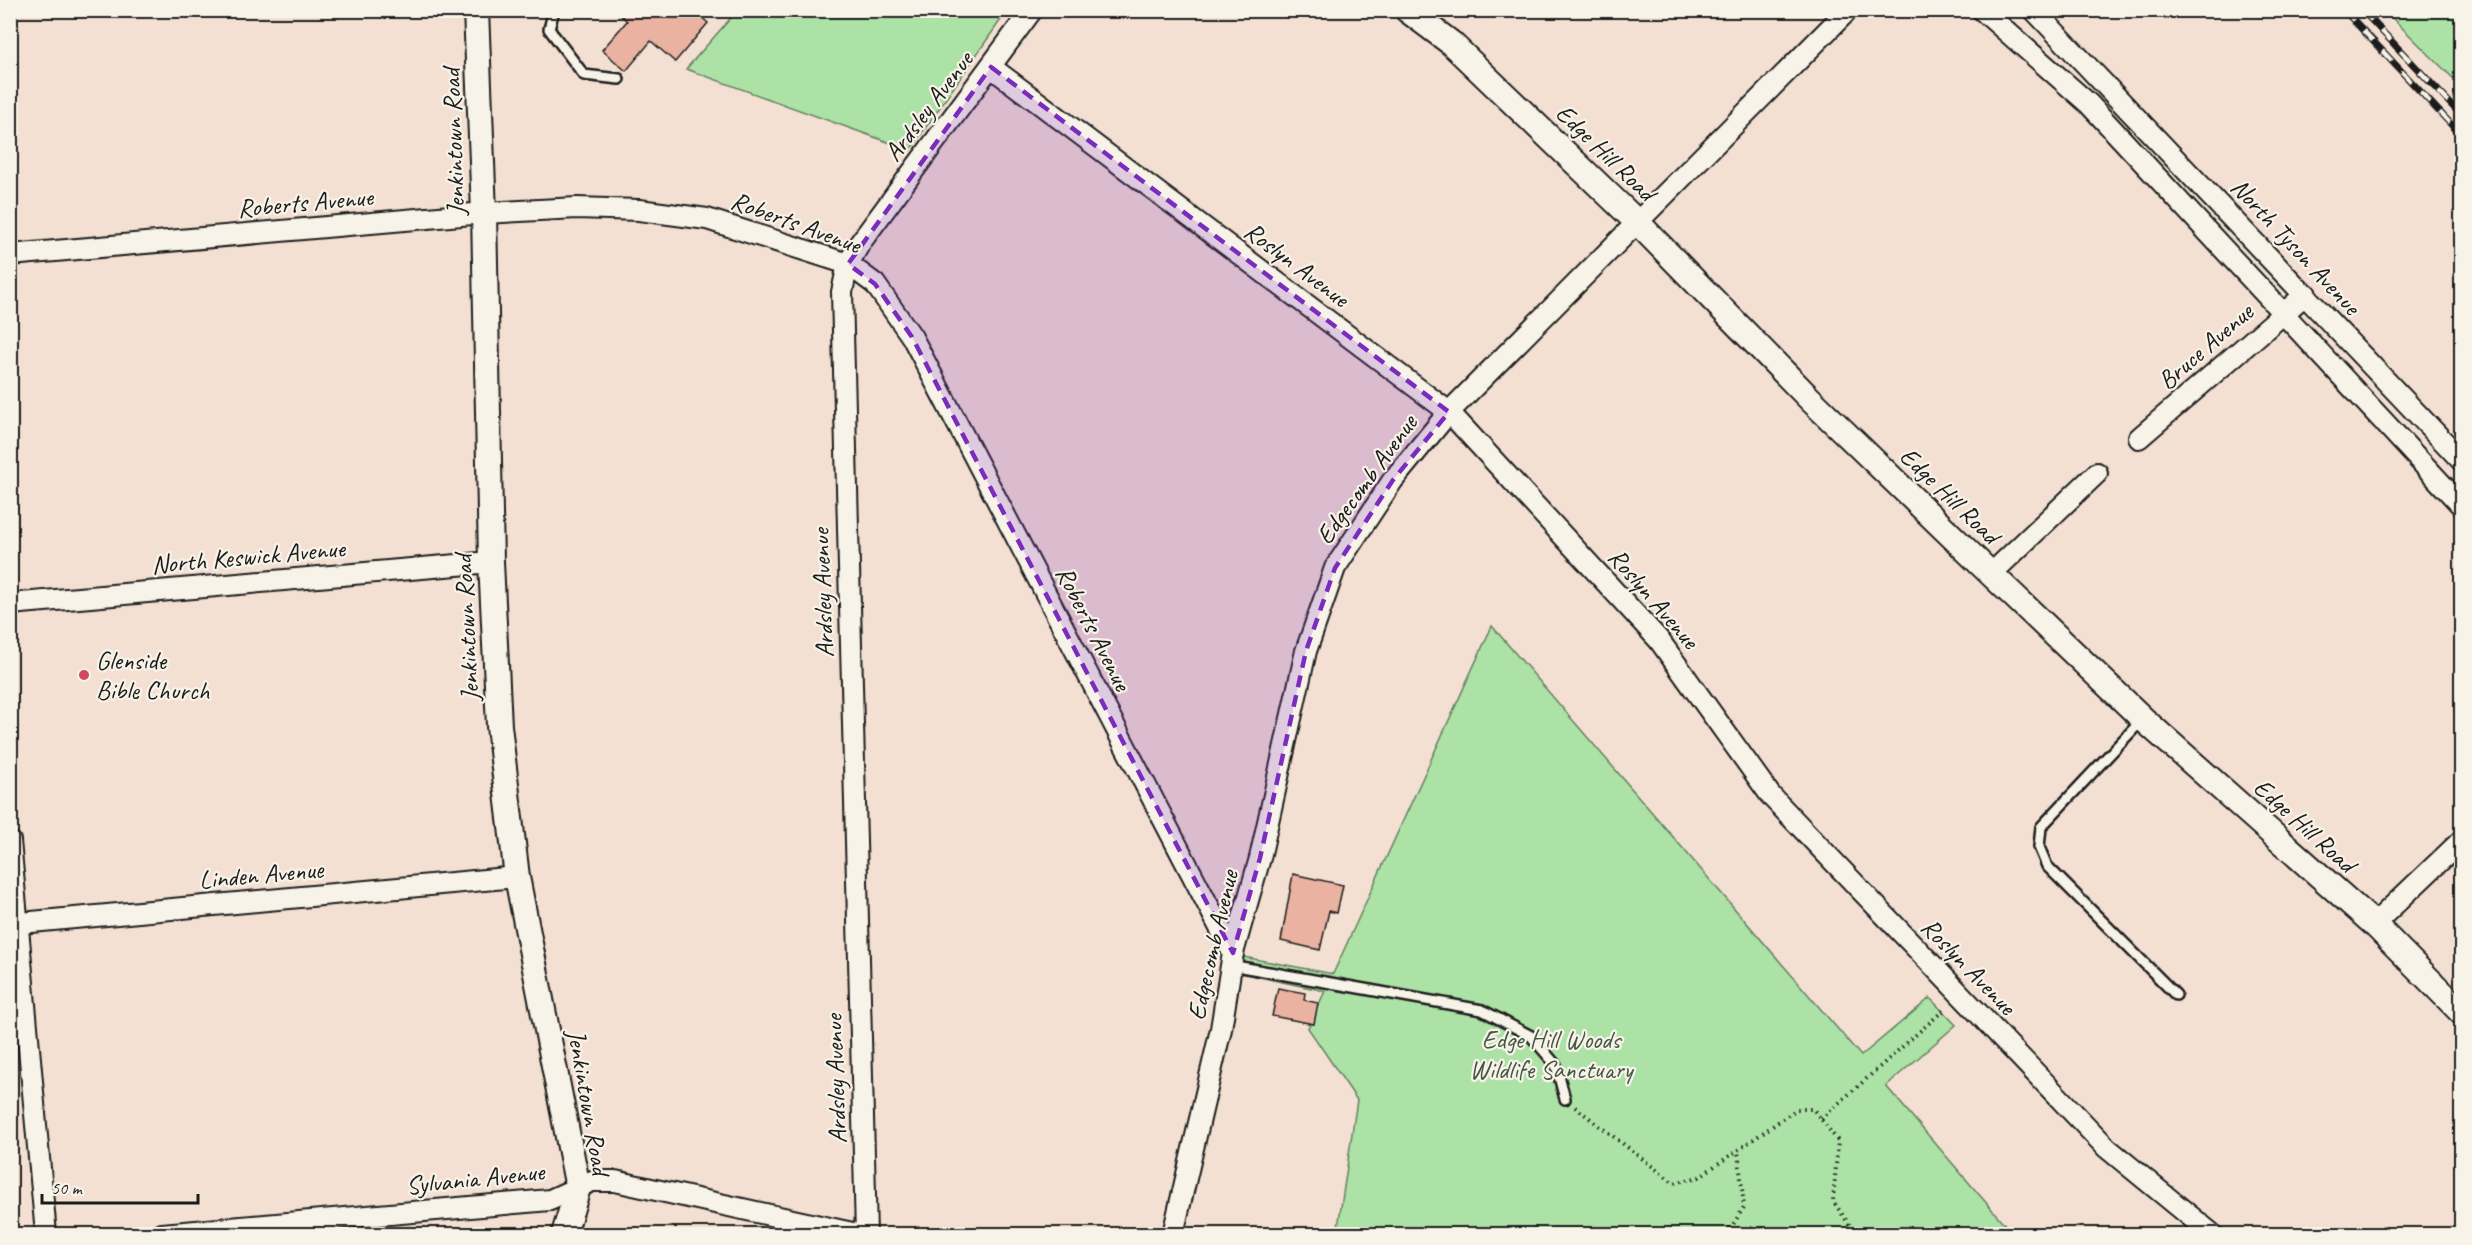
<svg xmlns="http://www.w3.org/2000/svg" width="2472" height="1245" viewBox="0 0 2472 1245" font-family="Caveat,sans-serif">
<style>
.green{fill:#ace2a5;stroke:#647f60;stroke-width:1.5}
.building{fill:#eab2a1;stroke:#1c1c1c;stroke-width:1.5}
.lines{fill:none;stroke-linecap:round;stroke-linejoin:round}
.service-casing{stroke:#1c1c1c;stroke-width:14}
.minor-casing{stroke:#1c1c1c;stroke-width:24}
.tertiary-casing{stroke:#1c1c1c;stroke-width:28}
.path{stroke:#1c1c1c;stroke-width:4;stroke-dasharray:1.5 4.5;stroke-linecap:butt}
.service{stroke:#f7f3e8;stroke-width:9}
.minor{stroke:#f7f3e8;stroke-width:20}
.tertiary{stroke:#f7f3e8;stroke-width:24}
.rail-casing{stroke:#1c1c1c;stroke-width:7}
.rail{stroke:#f7f3e8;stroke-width:4.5;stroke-dasharray:14;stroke-linecap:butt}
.marked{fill:#7b2cbf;fill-opacity:0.2;stroke:#7b2cbf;stroke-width:4.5;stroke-dasharray:12 8;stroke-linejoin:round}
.poi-dot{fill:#d1495b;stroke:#f7f3e8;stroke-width:2}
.labels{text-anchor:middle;stroke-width:4.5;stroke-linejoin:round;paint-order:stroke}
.street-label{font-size:26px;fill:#1c1c1c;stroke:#f7f3e8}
.poi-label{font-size:26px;fill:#1c1c1c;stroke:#f7f3e8;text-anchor:start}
.park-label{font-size:26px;fill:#475745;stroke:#f7f3e8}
</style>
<rect width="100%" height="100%" fill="#f3e0d3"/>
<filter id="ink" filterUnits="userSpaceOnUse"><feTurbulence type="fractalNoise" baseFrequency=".0167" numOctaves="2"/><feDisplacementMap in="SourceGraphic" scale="12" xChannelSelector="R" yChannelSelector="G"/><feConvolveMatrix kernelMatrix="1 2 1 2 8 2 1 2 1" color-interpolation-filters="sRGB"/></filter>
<g filter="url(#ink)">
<g class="green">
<polygon points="737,11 737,10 1007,11 910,150 686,69"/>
<polygon points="2385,11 2461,11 2461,86"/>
<polygon points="1492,626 1861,1056 1930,998 1956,1025 1886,1086 2013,1234 1337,1234 1357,1100 1308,1028 1325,991 1240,973 1244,957 1333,974"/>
</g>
<g class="building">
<polygon points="615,10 694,10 708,23 675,62 651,41 626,71 602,50 627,21"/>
<polygon points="1293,874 1343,885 1337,913 1329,911 1320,950 1281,941"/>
<polygon points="1278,988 1305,993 1304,1000 1318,1003 1314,1024 1272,1016"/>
</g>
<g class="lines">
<defs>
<g id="service">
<polyline points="554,10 549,29 584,75 619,79"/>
<polyline points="2143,719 2041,827 2039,847 2047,866 2176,995"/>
<polyline points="1230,965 1482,1010 1531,1036 1556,1065 1565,1099"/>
</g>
<g id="minor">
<polyline points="1982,10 2089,104 2462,506"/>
<polyline points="2034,10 2462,461"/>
<polyline points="991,67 1449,412 1659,640 1771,796 2107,1148 2212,1234"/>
<polyline points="10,255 484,213 577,208 639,210 707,219 848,264 875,284 912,337 1233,953"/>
<polyline points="2139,438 2306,294"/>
<polyline points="1991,574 2097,473"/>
<polyline points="10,604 491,562"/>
<polyline points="10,841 46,1234"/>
<polyline points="10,924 517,877"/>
<polyline points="2374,924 2462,840"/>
<polyline points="162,1234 550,1200 592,1181 615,1181 857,1234"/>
<polyline points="866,1234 842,292 848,264 860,243 1032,10"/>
<polyline points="1173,1234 1221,1029 1233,953 1260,858 1306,651 1335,568 1393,480 1449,412 1848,10"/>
</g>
<g id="tertiary">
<polyline points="476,10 484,213 491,562 499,726 517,877 578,1188 564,1234"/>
<polyline points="1407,10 1451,43 1637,222 1811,400 1991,574 2143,719 2374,924 2462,1013"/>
</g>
</defs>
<use href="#service" class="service-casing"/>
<use href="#minor" class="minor-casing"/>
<use href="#tertiary" class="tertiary-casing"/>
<g class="path">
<polyline points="1575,1107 1674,1183 1699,1177 1797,1109 1813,1109 1838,1141 1833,1201 1855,1233 1860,1234"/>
<polyline points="1821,1119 1946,1008"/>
<polyline points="1727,1234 1744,1207 1738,1152"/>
</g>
<use href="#service" class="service"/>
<use href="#minor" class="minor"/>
<use href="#tertiary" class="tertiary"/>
<defs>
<g id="rail">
<polyline points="2344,10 2462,136"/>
<polyline points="2362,10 2462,116"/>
</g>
</defs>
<use href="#rail" class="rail-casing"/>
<use href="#rail" class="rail"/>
</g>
</g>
<path class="marked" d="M991,67L1449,412L1393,480L1335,568L1306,651L1260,858L1233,953L912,337L875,284L848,264Z"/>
<circle class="poi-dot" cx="84" cy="675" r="6"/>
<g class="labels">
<g class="street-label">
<text transform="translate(928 106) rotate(-53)" y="9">Ardsley Avenue</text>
<text transform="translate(453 142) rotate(-92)" y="9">Jenkintown Road</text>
<text transform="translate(1606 152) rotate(44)" y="9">Edge Hill Road</text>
<text transform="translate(305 202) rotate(-5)" y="9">Roberts Avenue</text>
<text transform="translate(796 222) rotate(20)" y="9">Roberts Avenue</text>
<text transform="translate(2296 246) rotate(47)" y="9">North Tyson Avenue</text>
<text transform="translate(1297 264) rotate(37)" y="9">Roslyn Avenue</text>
<text transform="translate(2205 346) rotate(-41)" y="9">Bruce Avenue</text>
<text transform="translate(1366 479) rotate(-54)" y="9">Edgecomb Avenue</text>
<text transform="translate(1950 495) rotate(44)" y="9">Edge Hill Road</text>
<text transform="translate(248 556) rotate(-5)" y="9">North Keswick Avenue</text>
<text transform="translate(822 593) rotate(-92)" y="9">Ardsley Avenue</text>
<text transform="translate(1654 598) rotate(49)" y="9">Roslyn Avenue</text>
<text transform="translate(466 628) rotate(-93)" y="9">Jenkintown Road</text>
<text transform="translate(1094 628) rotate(63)" y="9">Roberts Avenue</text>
<text transform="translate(2305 825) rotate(42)" y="9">Edge Hill Road</text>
<text transform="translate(261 874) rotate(-5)" y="9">Linden Avenue</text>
<text transform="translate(1212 945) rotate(-77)" y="9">Edgecomb Avenue</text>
<text transform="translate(1969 966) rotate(46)" y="9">Roslyn Avenue</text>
<text transform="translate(835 1079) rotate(-92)" y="9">Ardsley Avenue</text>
<text transform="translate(589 1102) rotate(80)" y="9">Jenkintown Road</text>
<text transform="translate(475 1178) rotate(-6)" y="9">Sylvania Avenue</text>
</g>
<g class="poi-label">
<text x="96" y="669">Glenside<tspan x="96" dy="30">Bible Church</tspan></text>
</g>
<g class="park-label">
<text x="1551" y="1048">Edge Hill Woods<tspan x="1551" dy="30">Wildlife Sanctuary</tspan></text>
</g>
</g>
<rect width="2472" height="1245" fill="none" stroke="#f7f3e8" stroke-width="36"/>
<rect x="18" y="18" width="2436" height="1209" fill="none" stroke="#1c1c1c" stroke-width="2" filter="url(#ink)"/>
<path d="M42 1194v9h156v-9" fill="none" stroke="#1c1c1c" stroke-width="3"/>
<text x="51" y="1194" font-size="18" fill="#1c1c1c" stroke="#f7f3e8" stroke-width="4.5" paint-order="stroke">50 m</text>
</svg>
